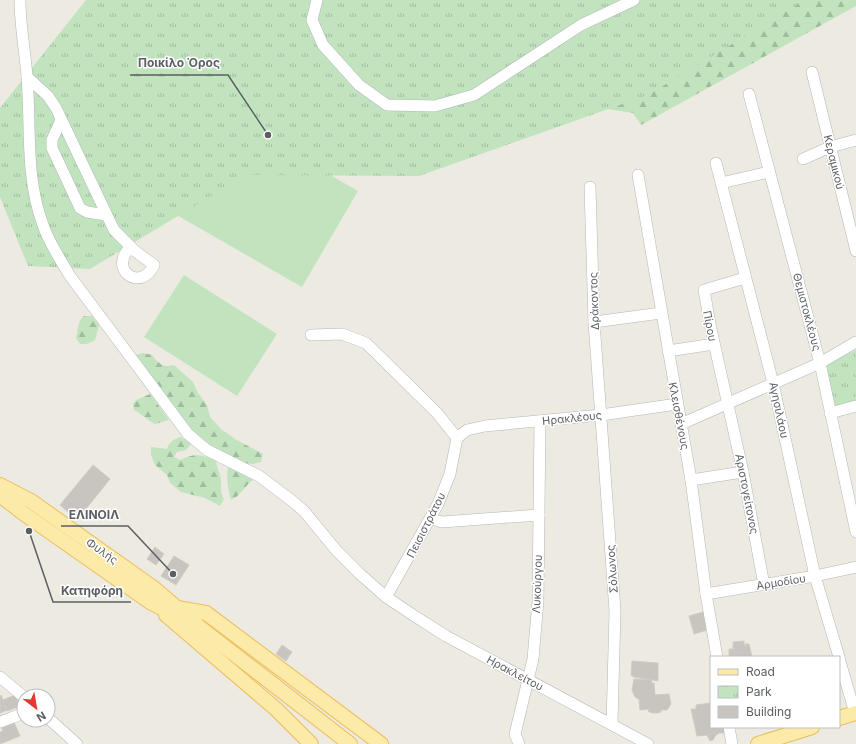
<svg xmlns="http://www.w3.org/2000/svg" width="856" height="744" viewBox="0 0 856 744" font-family="Inter,sans-serif">
<style>
.grass{fill:#c1e4bf}
.forest{fill:url(#forest-firs)}
.park{fill:url(#park-tufts)}
.building{fill:#c8c5c0;stroke:#d1ccc1}
.lines{fill:none;stroke-linecap:round;stroke-linejoin:round}
.minor-casing{stroke:#b3b6b9;stroke-width:12}
.major-casing{stroke:#ecbd5c;stroke-width:16}
.minor{stroke:#fff;stroke-width:11}
.major{stroke:#fceba8;stroke-width:14}
.labels{text-anchor:middle;stroke-width:3;stroke-linejoin:round;paint-order:stroke}
.street-label{font-size:11px;fill:#5b5f63;stroke:#fff}
.leader{fill:none;stroke:#5b5f63;stroke-width:1.5}
.callout-dot{fill:#5b5f63;stroke:#fff;stroke-width:1.5}
.callout-label{font-size:12px;text-anchor:middle;font-weight:bold;fill:#5b5f63;stroke:#fff;stroke-width:3;stroke-linejoin:round;paint-order:stroke}
</style>
<defs>
<pattern id="forest-firs" width="22" height="20" patternUnits="userSpaceOnUse"><rect width="22" height="20" fill="#c1e4bf"/><path d="M5 1l3.5 6h-7zM16 11l3.5 6h-7z" fill="#a0bc9f"/></pattern>
<pattern id="park-tufts" width="24" height="20" patternUnits="userSpaceOnUse"><rect width="24" height="20" fill="#c1e4bf"/><path d="M3 7l-1-3M5 7V3M7 7l1-3M15 17l-1-3M17 17v-4M19 17l1-3" fill="none" stroke="#a0bc9f"/></pattern>
</defs>
<rect width="100%" height="100%" fill="#edeae2"/>
<g class="grass">
<polygon points="210,106 358,191 302,287 154,202"/>
<polygon points="184,275 277,334 237,396 144,337"/>
</g>
<g class="forest">
<polygon points="647,0 856,0 856,6 641,125 633,113 588,106"/>
<path d="M84,316H92L99,325L95,340L87,344H80L76,338C79,329 76,323 84,316Z"/>
<path d="M143,353L152,355C159,364 163,368 174,365L193,382L198,393L207,405L210,417L221,429L235,439L263,454L261,462L253,464L243,463L215,450L198,438L135,355Z"/>
<path d="M150,394L169,420L155,424C147,420 142,414 134,410L133,404L136,400Z"/>
<path d="M181,437L191,444L186,450L177,452L174,457L180,460C193,453 203,454 216,461C217,468 220,474 221,480C221,488 220,492 224,499L220,506L205,498L181,492L170,483L167,475L155,465L151,455V447L167,449C169,442 174,439 181,437Z"/>
<path d="M228,467L253,480C244,486 242,495 231,500C228,490 226,476 228,467Z"/>
</g>
<g class="park">
<polygon points="86,0 805,0 648,95 419,176 246,175 90,269 28,266 0,197 0,108"/>
<polygon points="856,350 856,403 833,410 823,366"/>
</g>
<g class="building">
<polygon points="93,465 110,479 77,520 60,505"/>
<polygon points="155,547 164,554 156,565 147,559"/>
<polygon points="174,556 189,565 176,585 161,576"/>
<polygon points="703,612 707,630 694,634 689,616"/>
<polygon points="744,641 744,645 747,647 745,644 749,644 752,657 729,657 729,649 735,649 733,648 733,642"/>
<polygon points="282,645 292,652 286,661 276,654"/>
<polygon points="632,661 658,663 658,681 634,677 631,675"/>
<polygon points="634,679 651,680 652,683 654,683 655,695 669,694 671,704 667,710 661,710 661,712 657,713 652,713 648,711 649,709 640,710 639,699 635,697 632,690"/>
<polygon points="1,695 7,710 0,713 0,696"/>
<polygon points="15,695 20,706 7,711 3,700"/>
<polygon points="711,703 711,727 724,727 725,733 719,733 716,735 713,740 710,741 707,735 697,736 691,709 696,709 696,705"/>
<polygon points="13,720 20,736 0,744 0,732 3,731 0,725"/>
</g>
<g class="lines">
<defs>
<g id="minor">
<path d="M20,0C20,25 25,51 27,76C31,125 25,177 43,225C49,243 60,259 70,276L188,434L207,450L259,476L291,500L304,511L336,550L360,574L386,597L413,615L446,636L648,744"/>
<polyline points="317,0 312,20 323,45 359,85 387,105 435,106 474,95 581,25 634,0"/>
<polyline points="812,72 856,251"/>
<path d="M27,77L48,96L56,108L114,230L135,251L154,265C140,294 107,268 131,247"/>
<polyline points="749,94 820,363 856,532"/>
<polyline points="61,120 52,140 52,148 80,208 87,212 106,215"/>
<polyline points="803,159 830,147 856,140"/>
<polyline points="716,163 773,383 815,576 839,657"/>
<polyline points="638,175 691,480 706,594 717,657"/>
<polyline points="721,183 769,172"/>
<polyline points="590,187 594,322 615,611 612,724"/>
<polyline points="745,278 704,290 711,329 743,472 764,585"/>
<polyline points="594,322 661,313"/>
<polyline points="311,335 342,334 366,343 437,413 457,438"/>
<polyline points="668,351 714,344"/>
<polyline points="830,413 856,406"/>
<polyline points="681,424 820,363 856,342"/>
<polyline points="691,480 743,472"/>
<polyline points="431,519 442,522 539,515"/>
<polyline points="706,594 815,576 856,567"/>
<polyline points="386,597 438,504 450,474 457,438 467,430 485,426 601,415 677,404"/>
<polyline points="839,658 855,713"/>
<polyline points="0,677 24,697"/>
<polyline points="48,718 77,744"/>
<polyline points="0,722 24,713"/>
<polyline points="729,727 732,744"/>
<polyline points="519,744 515,734 533,659 538,601 540,421"/>
</g>
<g id="major">
<polyline points="0,485 31,501 155,589 198,626 350,744"/>
<polyline points="0,495 23,513 150,602 179,617"/>
<polyline points="177,608 206,613 381,744"/>
<polyline points="166,615 276,709 311,744"/>
<polyline points="839,718 856,713"/>
<polyline points="758,744 812,727"/>
</g>
</defs>
<use href="#minor" class="minor-casing"/>
<use href="#major" class="major-casing"/>
<use href="#minor" class="minor"/>
<use href="#major" class="major"/>
</g>
<g class="labels">
<g class="street-label">
<text transform="translate(834 162) rotate(76)" y="4">Κεραμικού</text>
<text transform="translate(594 301) rotate(-92)" y="4">Δράκοντος</text>
<text transform="translate(807 312) rotate(75)" y="4">Θεμιστοκλέους</text>
<text transform="translate(710 326) rotate(79)" y="4">Πίρου</text>
<text transform="translate(779 410) rotate(78)" y="4">Αγησιλάου</text>
<text transform="translate(679 416) rotate(79)" y="4">Κλεισθένους</text>
<text transform="translate(572 418) rotate(-6)" y="4">Ηρακλέους</text>
<text transform="translate(747 494) rotate(79)" y="4">Αριστογείτονος</text>
<text transform="translate(426 525) rotate(-63)" y="4">Πεισιστράτου</text>
<text transform="translate(102 551) rotate(35)" y="4">Φυλής</text>
<text transform="translate(612 569) rotate(-94)" y="4">Σόλωνος</text>
<text transform="translate(781 582) rotate(-9)" y="4">Αρμοδίου</text>
<text transform="translate(537 584) rotate(-88)" y="4">Λυκούργου</text>
<text transform="translate(515 673) rotate(28)" y="4">Ηρακλείτου</text>
</g>
</g>
<path class="leader" d="M268 135L228 75H130M173 574L128 526H61M29 531L53 602H131"/>
<g class="callout-dot">
<circle cx="268" cy="135" r="4"/>
<circle cx="173" cy="574" r="4"/>
<circle cx="29" cy="531" r="4"/>
</g>
<g class="callout-label">
<text x="179" y="67">Ποικίλο Όρος</text>
<text x="94" y="519">ΕΛΙΝΟΙΛ</text>
<text x="92" y="595">Κατηφόρη</text>
</g>
<rect x="710" y="656" width="130" height="72" fill="#ffffff" stroke="#bdbfc1"/>
<rect x="718" y="669" width="20" height="6" fill="#fceba8" stroke="#bdbfc1"/>
<text x="746" y="676" font-size="12" fill="#5b5f63">Road</text>
<rect x="718" y="686" width="20" height="12" fill="url(#park-tufts)" stroke="#bdbfc1"/>
<text x="746" y="696" font-size="12" fill="#5b5f63">Park</text>
<rect x="718" y="706" width="20" height="12" fill="#c8c5c0" stroke="#bdbfc1"/>
<text x="746" y="716" font-size="12" fill="#5b5f63">Building</text>
<g transform="translate(36 708) rotate(149)"><circle r="19" fill="#ffffff" stroke="#bdbfc1"/>
<path d="M0-3L7 15L0 10L-7 15Z" fill="#e33832"/>
<text y="-6" font-size="11" font-weight="bold" text-anchor="middle" fill="#5b5f63">N</text>
</g>
</svg>
